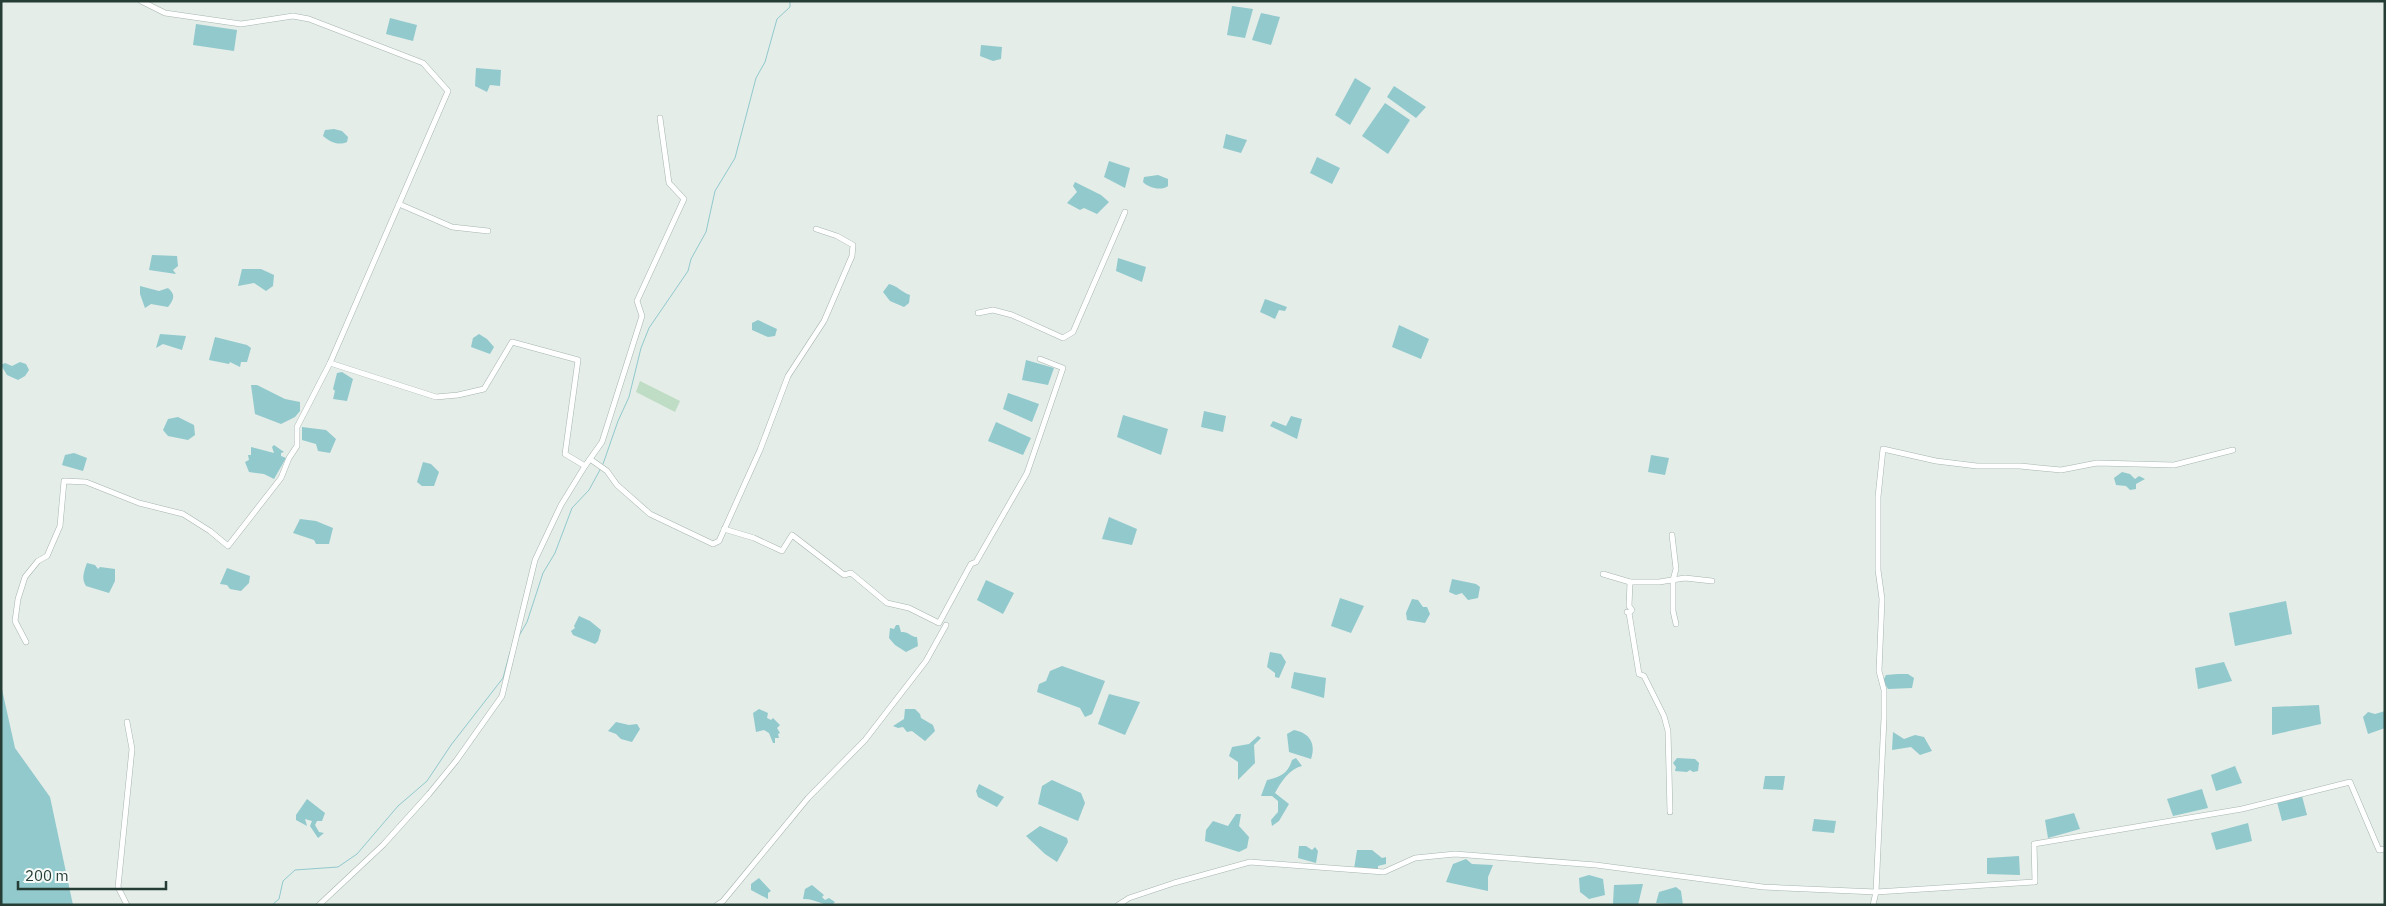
<svg xmlns="http://www.w3.org/2000/svg" width="2386" height="906" viewBox="0 0 2386 906" font-family="'IBM Plex Sans',sans-serif">
<style>
.green{fill:#bfdcc5}
.water{fill:#91c9cd}
.lines{fill:none;stroke-linecap:round;stroke-linejoin:round}
.stream{stroke:#91c9cd;stroke-width:1}
.street-casing{stroke:#a7b5af;stroke-width:6}
.street{stroke:#fff;stroke-width:5}
</style>
<rect width="100%" height="100%" fill="#e4ede8"/>
<polygon class="green" points="640,381 680,401 675,412 636,392"/>
<g class="water">
<polygon points="1232,6 1253,9 1245,38 1227,35"/>
<polygon points="1261,13 1280,17 1271,45 1252,40"/>
<polygon points="390,18 417,25 413,41 386,34"/>
<polygon points="196,24 237,30 234,51 193,45"/>
<polygon points="981,45 1002,47 1001,59 993,61 980,56"/>
<polygon points="476,68 501,70 500,86 490,85 487,92 475,86"/>
<polygon points="1355,78 1371,88 1350,125 1335,115"/>
<polygon points="1394,86 1426,107 1416,118 1387,97"/>
<polygon points="1385,103 1410,120 1388,154 1362,136"/>
<path d="M334,129L342,131L348,137L347,142C338,146 330,142 323,136L325,130Z"/>
<polygon points="1226,134 1247,140 1241,153 1223,148"/>
<polygon points="1317,157 1340,168 1332,184 1310,173"/>
<polygon points="1109,161 1130,168 1125,188 1104,177"/>
<path d="M1158,175L1168,179V186C1161,191 1149,188 1143,182L1144,177Z"/>
<polygon points="1075,182 1101,195 1109,202 1097,214 1084,208 1080,210 1067,203 1077,192 1073,186"/>
<polygon points="152,255 177,256 178,266 173,270 176,274 149,270"/>
<polygon points="1118,258 1146,267 1142,282 1116,271"/>
<polygon points="242,269 261,269 274,275 273,286 266,291 254,283 238,286"/>
<path d="M889,284C898,286 901,292 910,295L909,303L904,307L890,301L883,292Z"/>
<path d="M140,286L159,291L168,288C176,295 174,299 168,307L151,304L145,308L140,294Z"/>
<polygon points="1265,299 1287,307 1285,311 1279,310 1275,319 1260,312"/>
<polygon points="758,320 777,329 775,336 768,337 752,330 752,323"/>
<polygon points="1399,325 1429,339 1421,359 1392,347"/>
<polygon points="160,334 186,336 182,350 163,344 156,348"/>
<polygon points="479,334 487,339 494,347 490,354 471,347 473,338"/>
<polygon points="215,337 247,345 251,348 247,362 241,362 240,367 230,362 229,364 209,360"/>
<polygon points="1026,360 1054,368 1048,385 1022,380"/>
<polygon points="20,362 26,364 29,370 25,376 18,380 7,375 1,365 5,363 12,366"/>
<polygon points="342,372 353,379 347,401 333,399 335,391 333,389 337,373"/>
<polygon points="251,385 257,385 285,399 300,402 300,411 295,417 281,424 255,414"/>
<polygon points="1008,393 1039,404 1032,422 1003,409"/>
<polygon points="1204,411 1226,416 1223,432 1201,427"/>
<polygon points="1123,415 1168,429 1161,455 1117,437"/>
<polygon points="1291,416 1302,419 1297,439 1270,426 1273,421 1286,426"/>
<polygon points="178,417 194,425 195,435 188,440 168,436 163,430 168,419"/>
<polygon points="996,422 1031,438 1023,455 988,441"/>
<polygon points="302,427 326,430 336,439 330,453 318,451 316,444 302,440"/>
<polygon points="274,445 284,452 281,453 281,456 286,458 274,479 264,474 249,472 245,462 249,460 248,455 251,455 251,447 274,453 272,447"/>
<polygon points="74,453 87,458 83,471 62,465 65,455"/>
<polygon points="1651,455 1669,458 1665,475 1648,472"/>
<polygon points="423,462 431,464 439,472 434,486 422,486 417,482"/>
<polygon points="2122,472 2130,474 2135,479 2139,476 2145,479 2136,484 2136,489 2130,490 2126,486 2116,485 2114,478"/>
<polygon points="1109,517 1137,529 1132,545 1102,539"/>
<polygon points="300,519 316,521 333,528 329,544 316,544 314,540 293,533"/>
<path d="M87,563L95,565L98,569L100,567L115,569V581L109,593L86,586C81,579 84,571 87,563Z"/>
<polygon points="227,568 250,576 249,583 241,591 230,589 227,585 220,584"/>
<polygon points="1452,579 1476,584 1480,587 1478,598 1468,600 1462,593 1456,595 1449,592"/>
<polygon points="986,580 1014,593 1003,614 977,600"/>
<polygon points="1340,598 1364,606 1351,633 1331,626"/>
<polygon points="1412,599 1418,600 1423,607 1427,607 1430,614 1425,623 1407,620 1406,613"/>
<polygon points="2286,601 2292,634 2235,646 2229,613"/>
<polygon points="579,616 590,621 601,630 598,641 595,644 573,635 571,631 575,628 574,626"/>
<path d="M896,625H899L901,632C908,631 911,637 917,637L918,646L906,652L895,645L889,638L890,628L894,629Z"/>
<polygon points="1270,652 1281,654 1286,662 1279,678 1275,677 1275,673 1267,667"/>
<polygon points="2224,662 2232,681 2198,689 2195,668"/>
<polygon points="1062,666 1105,681 1092,714 1085,717 1080,708 1037,692 1039,684 1046,681 1050,671"/>
<polygon points="1294,672 1326,678 1324,698 1291,688"/>
<polygon points="1898,674 1908,674 1914,678 1912,688 1888,689 1883,681 1886,675"/>
<polygon points="1,685 15,748 50,797 73,905 1,905"/>
<polygon points="1109,694 1140,702 1125,735 1098,724"/>
<polygon points="2319,705 2321,724 2272,735 2272,707"/>
<polygon points="759,709 768,713 767,718 771,720 773,718 780,725 777,728 780,733 778,734 779,738 775,738 775,743 773,743 769,733 764,730 756,732 753,713"/>
<polygon points="905,709 915,709 920,714 921,718 933,725 935,731 925,741 912,731 907,732 903,727 898,728 893,726 904,719"/>
<polygon points="2385,711 2385,728 2368,734 2363,717 2368,712 2375,714"/>
<polygon points="616,722 629,725 637,724 640,729 632,742 621,739 616,734 608,731"/>
<path d="M1294,730C1310,733 1316,744 1311,759L1289,752L1287,734Z"/>
<polygon points="1893,732 1904,739 1915,735 1924,737 1932,751 1920,755 1911,747 1892,750"/>
<polygon points="1258,736 1261,738 1254,745 1255,763 1238,780 1238,762 1229,756 1232,747 1249,744"/>
<path d="M1296,758L1302,766C1289,769 1281,782 1275,793L1289,804L1279,821L1272,826L1271,820L1278,812V801L1272,796H1261L1267,780C1280,777 1288,774 1292,760Z"/>
<polygon points="1677,758 1695,759 1699,763 1698,771 1693,772 1690,770 1687,772 1675,771 1676,767 1673,763"/>
<polygon points="2235,766 2242,783 2216,791 2211,775"/>
<polygon points="1765,776 1785,776 1783,790 1763,789"/>
<polygon points="1052,780 1081,793 1085,803 1078,821 1038,804 1042,786"/>
<polygon points="979,784 1004,797 997,807 978,797 976,791"/>
<polygon points="2202,789 2208,808 2173,816 2167,799"/>
<polygon points="2302,796 2307,815 2282,821 2277,802"/>
<polygon points="307,799 325,813 322,821 317,821 315,825 319,832 324,833 318,838 310,826 312,821 305,819 307,826 296,820 296,815"/>
<polygon points="2074,813 2080,829 2048,838 2045,820"/>
<polygon points="1236,814 1241,814 1239,826 1249,837 1247,848 1239,852 1205,841 1206,830 1213,821 1228,826"/>
<polygon points="1814,819 1836,821 1834,833 1812,831"/>
<polygon points="2248,823 2252,841 2216,850 2211,833"/>
<polygon points="1040,826 1067,838 1068,842 1057,862 1045,854 1026,836"/>
<polygon points="1299,846 1306,846 1312,850 1315,847 1318,851 1316,863 1298,858"/>
<polygon points="1357,850 1372,850 1382,858 1386,857 1386,864 1378,866 1378,871 1354,869"/>
<polygon points="2019,856 2020,875 1987,874 1987,858"/>
<polygon points="1466,859 1472,864 1493,865 1488,877 1488,891 1446,882 1453,864"/>
<polygon points="1589,875 1603,879 1605,895 1589,899 1580,892 1579,878"/>
<polygon points="759,878 771,891 768,893 768,899 751,890 751,884"/>
<polygon points="1643,884 1638,905 1613,904 1614,885"/>
<path d="M812,885L824,895L822,897L825,900L829,898L835,902L832,905C822,905 813,898 803,899L805,889Z"/>
<polygon points="1676,887 1681,891 1683,905 1656,903 1659,892"/>
</g>
<g class="lines">
<g class="stream">
<polyline points="603,464 618,421 629,397 641,348 649,328 688,271 691,259 706,232 715,191 735,158 756,78 765,62 777,19 790,7 790,1"/>
<polyline points="519,636 527,622 543,573 555,553 572,508 589,490 601,468"/>
<polyline points="272,905 279,899 283,881 295,870 338,867 357,854 398,806 427,781 451,745 503,678 510,652"/>
</g>
<defs>
<g id="street">
<polyline points="141,1 165,13 241,24 293,16 309,19 423,63 448,91 330,363 436,397 458,395 484,389 512,342 578,360 565,454 585,466"/>
<polyline points="399,204 452,227 488,231"/>
<polyline points="978,313 993,310 1012,315 1063,338 1073,332 1125,212"/>
<polyline points="590,459 607,471 617,485 650,514 713,544 719,541 760,450 788,376 824,321 852,256 853,245 837,236 816,229"/>
<polyline points="724,529 754,538 782,551 792,535 844,575 851,573 887,603 909,608 939,623 971,564 976,562 1027,473 1063,368 1040,359"/>
<polyline points="1672,535 1676,569 1673,580 1673,611 1676,624"/>
<polyline points="1603,574 1630,582 1659,582 1685,578 1712,581"/>
<polyline points="1627,612 1629,613 1630,619 1639,674 1644,676 1664,716 1668,731 1670,812"/>
<polyline points="1629,613 1632,610 1629,606 1630,582"/>
<polyline points="26,642 15,621 18,599 25,577 38,561 47,556 60,526 64,481 86,482 139,503 183,514 210,531 228,546 281,478 289,458 297,446 297,427 330,363"/>
<polyline points="127,722 132,749 118,887 127,905"/>
<polyline points="319,905 383,845 429,794 456,761 502,696 535,560 561,505 585,466 602,442 642,316 637,301 684,199 669,183 660,118"/>
<polyline points="717,905 723,901 808,798 865,740 926,661 946,625"/>
<polyline points="1118,905 1129,898 1174,883 1250,862 1384,872 1415,858 1455,854 1596,865 1763,887 1876,892 2035,882 2034,844 2242,809 2350,782 2379,850 2385,849"/>
<polyline points="1873,905 1876,892 1884,718 1884,690 1879,671 1882,599 1878,570 1878,497 1883,449 1936,461 1977,466 2020,466 2061,470 2097,463 2174,465 2233,450"/>
</g>
</defs>
<use href="#street" class="street-casing"/>
<use href="#street" class="street"/>
</g>
<rect width="2386" height="906" fill="none" stroke="#253d35" stroke-width="5"/>
<path d="M18 881v8h148v-8" fill="none" stroke="#253d35" stroke-width="2.5"/>
<text x="25" y="881" font-size="15" fill="#253d35" stroke="#f5f9f7" stroke-width="4" paint-order="stroke">200 m</text>
</svg>
